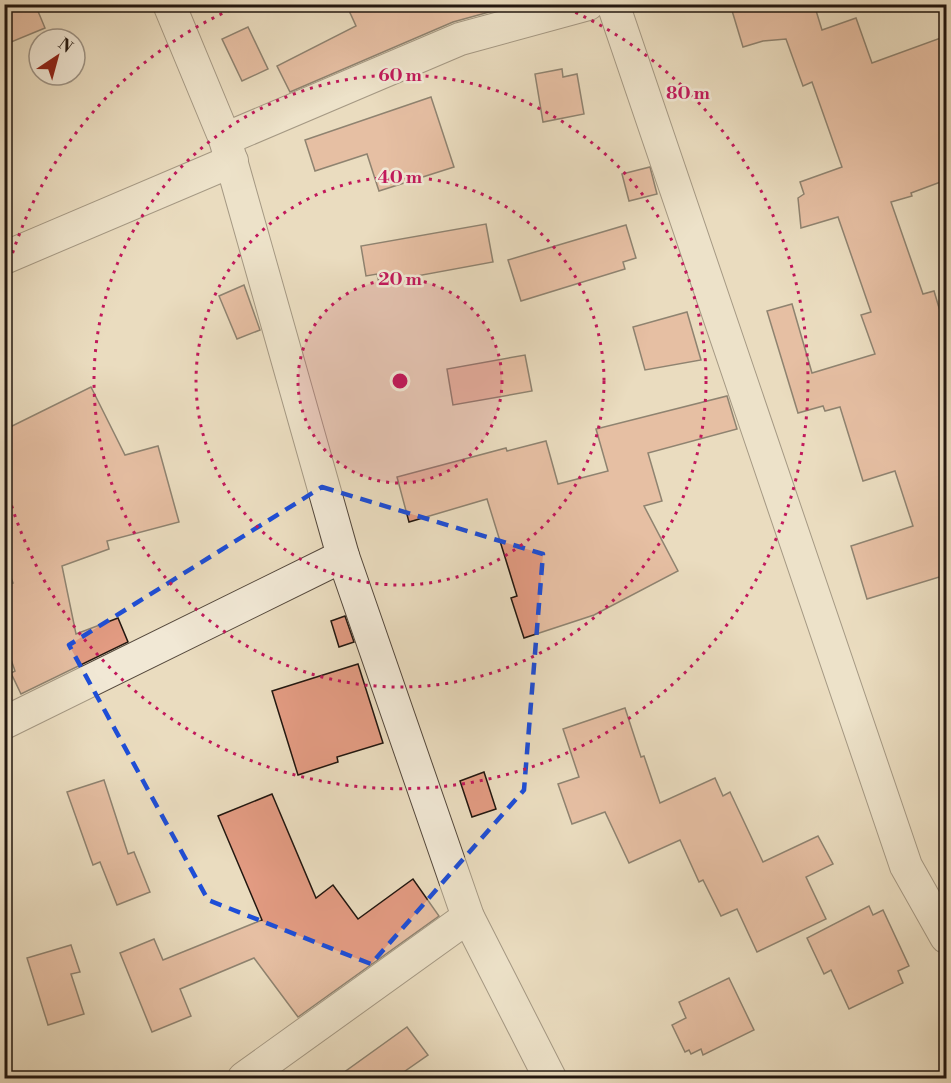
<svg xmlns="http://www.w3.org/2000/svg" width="951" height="1083" viewBox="0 0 951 1083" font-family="'Libre Bodoni',serif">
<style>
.building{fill:#e29b82;stroke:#221710;stroke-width:1.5}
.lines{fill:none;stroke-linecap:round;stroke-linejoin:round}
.street-casing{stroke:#54483c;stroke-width:34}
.street{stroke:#f1e8d5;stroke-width:32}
.marked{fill:none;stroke:#1d4ed8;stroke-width:4.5;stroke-dasharray:12 8;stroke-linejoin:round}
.ring{fill:none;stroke:#c2185b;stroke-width:3;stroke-dasharray:3 6}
.centre{fill:#c2185b;stroke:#f1e8d5;stroke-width:3}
.ring-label{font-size:18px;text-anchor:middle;font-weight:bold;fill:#c2185b;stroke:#f1e8d5;stroke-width:5;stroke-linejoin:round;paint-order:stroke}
</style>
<rect width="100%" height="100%" fill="#eadcbf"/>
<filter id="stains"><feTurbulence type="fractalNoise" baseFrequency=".00333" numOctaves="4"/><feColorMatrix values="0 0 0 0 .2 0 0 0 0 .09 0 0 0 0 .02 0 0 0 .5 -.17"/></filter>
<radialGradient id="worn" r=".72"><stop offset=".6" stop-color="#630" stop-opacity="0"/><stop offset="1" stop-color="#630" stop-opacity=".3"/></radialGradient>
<g class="building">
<polygon points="4,4 35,4 45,28 4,45"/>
<polygon points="346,4 518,4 453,22 290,92 277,66 356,26"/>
<polygon points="730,4 814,4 822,30 856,18 872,63 946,36 946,180 911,193 912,196 891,202 923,294 934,291 946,331 946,575 867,599 851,546 913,526 895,471 863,481 840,407 825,411 823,406 798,413 767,311 792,304 812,373 875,354 861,315 871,312 838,217 801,228 798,198 804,194 800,182 842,167 812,82 803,86 786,39 763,41 743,47"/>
<polygon points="248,27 268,69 242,81 222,39"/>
<polygon points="562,69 563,77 577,74 584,114 543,122 535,74"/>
<polygon points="431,97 454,167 379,191 367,154 315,171 305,140"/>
<polygon points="650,167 657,194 629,201 622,174"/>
<polygon points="486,224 493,262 379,283 377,274 366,276 361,246"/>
<polygon points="626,225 636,258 623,262 625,269 521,301 508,260"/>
<polygon points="244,285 260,330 237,339 219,296"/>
<polygon points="687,312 701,360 645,370 633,327"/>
<polygon points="525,355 532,391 453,405 447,369"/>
<polygon points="91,387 125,455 158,446 179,522 107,541 109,549 62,566 76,634 118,618 128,642 21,694 11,673 15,671 4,639 4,586 13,583 4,558 4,430"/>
<polygon points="727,396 737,429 648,453 662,501 644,506 678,571 594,615 524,638 511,598 517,596 487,499 409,522 397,477 506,448 507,451 546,441 558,484 608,471 596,429"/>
<polygon points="345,616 354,642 339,647 331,621"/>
<polygon points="358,664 383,743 337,757 338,762 298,775 272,691"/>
<polygon points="625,708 641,757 644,756 660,803 715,778 723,796 730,792 763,862 818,836 833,864 806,877 826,919 757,952 737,909 721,916 703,880 699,882 680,840 629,863 605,812 572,824 558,784 579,777 563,729"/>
<polygon points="484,772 496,809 472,817 460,781"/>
<polygon points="104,780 128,854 134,852 150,892 117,905 100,862 93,865 67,792"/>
<polygon points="272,794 316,898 333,885 358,919 413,879 439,916 298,1017 254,958 180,989 191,1016 152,1032 120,953 154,939 163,960 262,920 218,816"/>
<polygon points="869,906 873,915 883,910 909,966 898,971 903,983 849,1009 831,970 824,974 807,938"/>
<polygon points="71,945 80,972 71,974 84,1014 48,1025 27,958"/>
<polygon points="729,978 754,1030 703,1055 701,1049 691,1054 689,1050 685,1052 672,1025 686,1018 679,1002"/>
<polygon points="407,1027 428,1055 395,1078 336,1078"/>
</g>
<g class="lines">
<defs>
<g id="street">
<polyline points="169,4 225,139"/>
<polyline points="613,4 906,866 946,937"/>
<polyline points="4,258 232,161"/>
<polyline points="4,723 343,556"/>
<polyline points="244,1078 468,917"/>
<polyline points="550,1078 468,917 343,556 225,139 460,39 588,4"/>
</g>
</defs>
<use href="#street" class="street-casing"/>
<use href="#street" class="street"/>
</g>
<path d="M0 0H951V1083H0ZM322,487L543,554L524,790L371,964L208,900L69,645Z" fill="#eadcbf" fill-opacity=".55" fill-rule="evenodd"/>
<path class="marked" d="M322,487L543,554L524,790L371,964L208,900L69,645Z"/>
<circle cx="400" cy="381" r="102" fill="#c2185b" fill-opacity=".12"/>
<g class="ring">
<circle cx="400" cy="381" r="102"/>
<circle cx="400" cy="381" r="204"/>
<circle cx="400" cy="381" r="306"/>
<path d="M5 279A408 408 0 0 1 241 5M559 5A408 408 0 1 1 5 483"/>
</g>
<circle cx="400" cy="381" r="9" class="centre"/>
<g class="ring-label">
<text x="400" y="81">60 m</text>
<text x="688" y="99">80 m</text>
<text x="400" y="183">40 m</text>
<text x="400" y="285">20 m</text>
</g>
<rect width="951" height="1083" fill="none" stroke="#eadcbf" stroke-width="24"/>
<rect x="6" y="6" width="939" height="1071" fill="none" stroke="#221710" stroke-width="3"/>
<rect x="12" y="12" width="927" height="1059" fill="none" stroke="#221710" stroke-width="1.5"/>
<g transform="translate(57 57) rotate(36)"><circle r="28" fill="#f1e8d5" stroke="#9e9486" stroke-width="1.5"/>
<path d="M0-4.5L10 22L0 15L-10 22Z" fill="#8f2418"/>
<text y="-9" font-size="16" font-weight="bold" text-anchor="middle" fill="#221710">N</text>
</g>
<rect width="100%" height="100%" filter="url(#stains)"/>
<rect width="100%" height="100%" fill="url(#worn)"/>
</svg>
